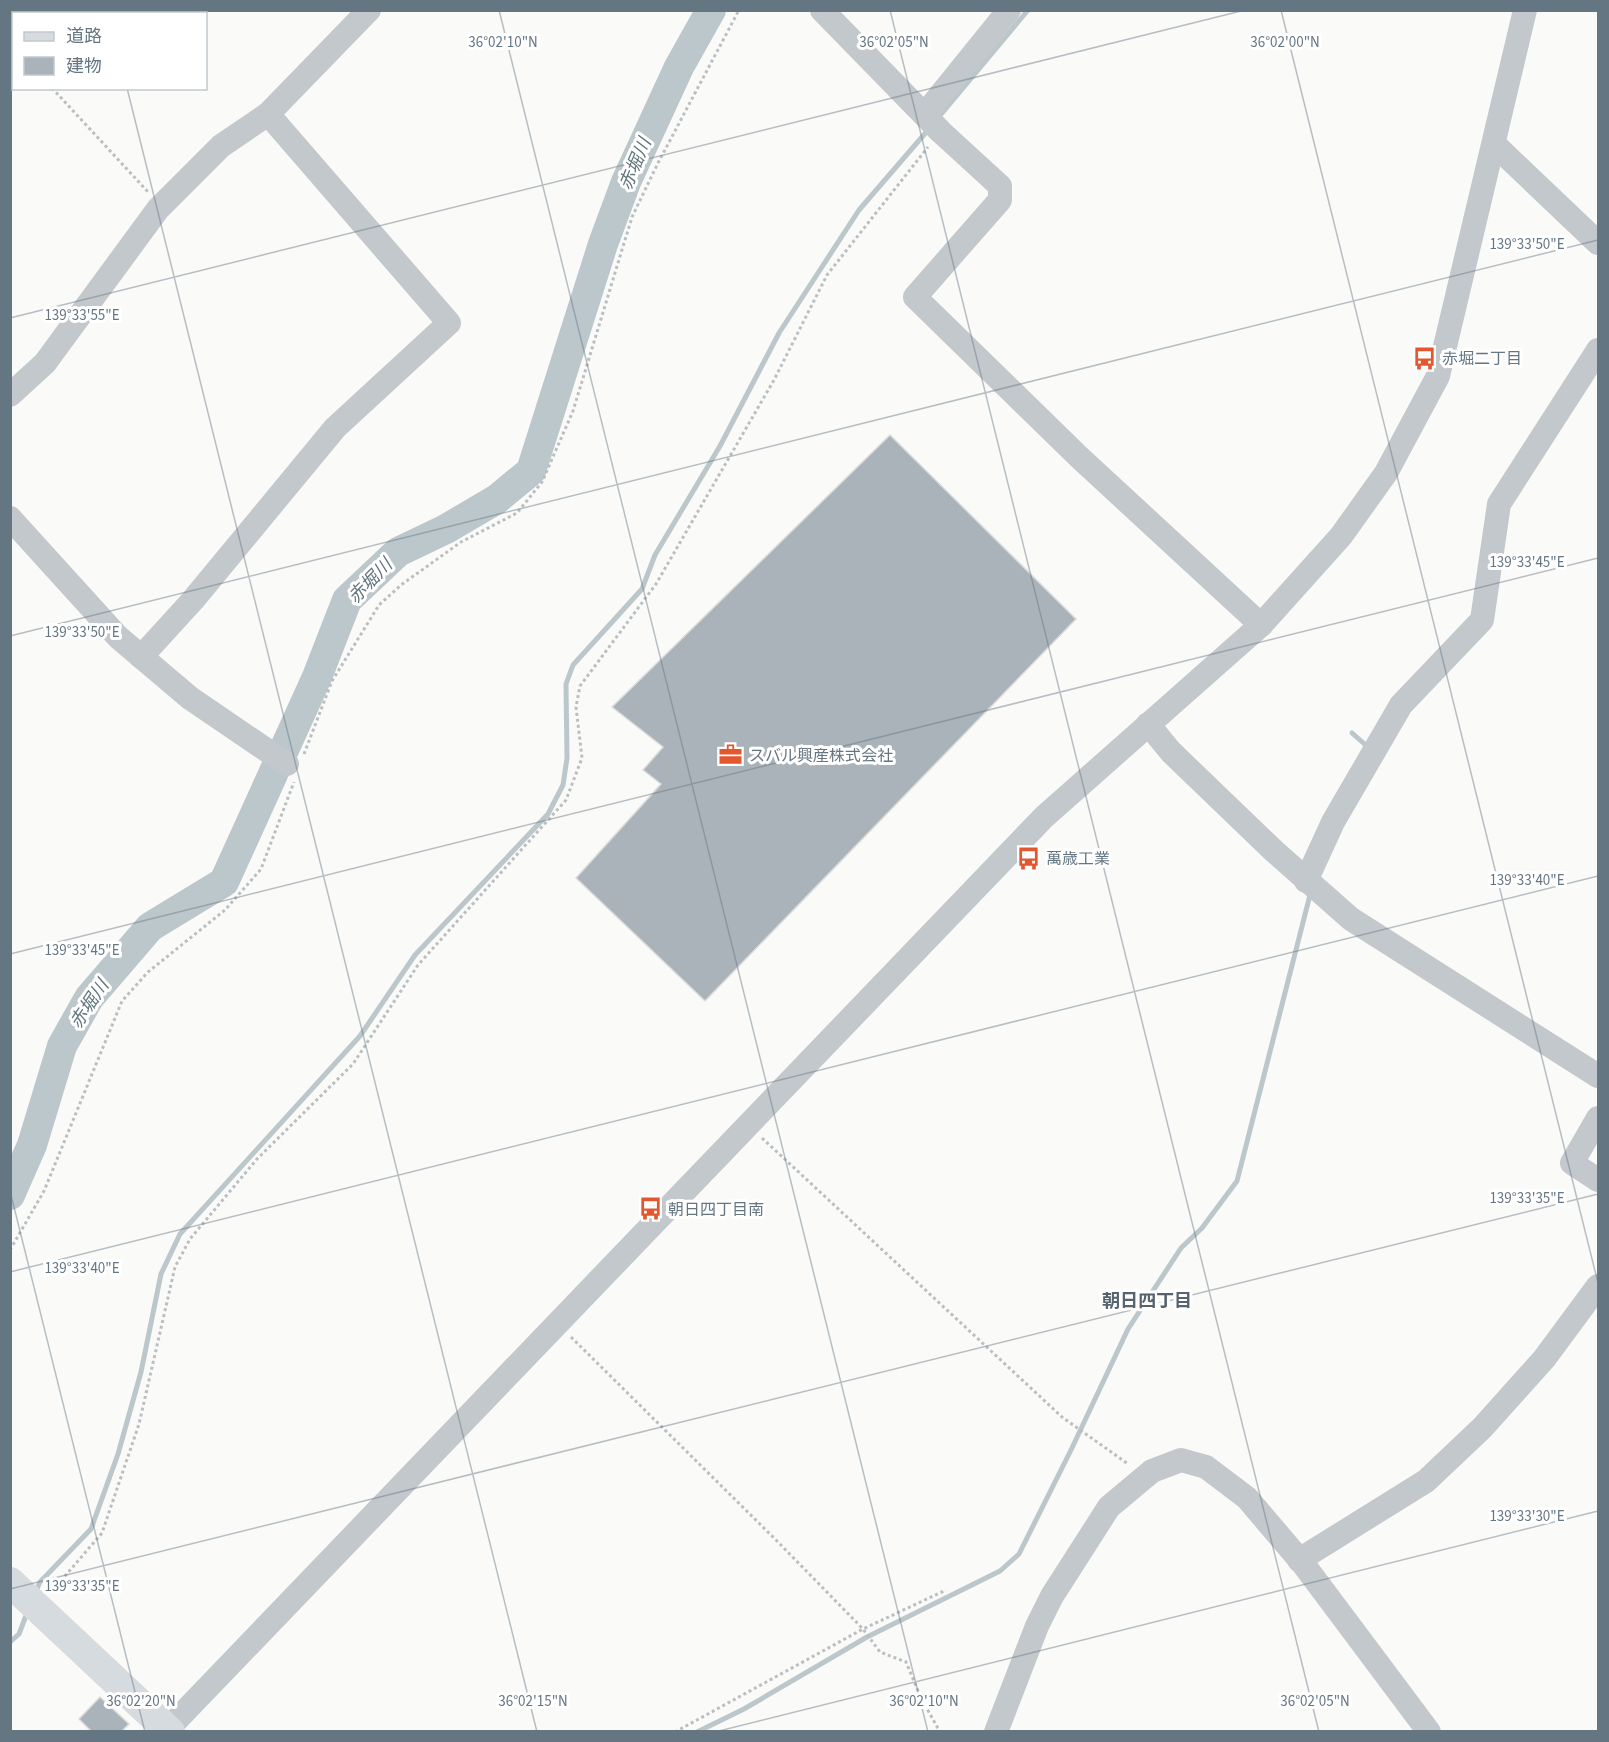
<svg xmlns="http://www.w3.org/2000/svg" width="1609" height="1742" viewBox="0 0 1609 1742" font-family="'Source Sans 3','Noto Sans JP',sans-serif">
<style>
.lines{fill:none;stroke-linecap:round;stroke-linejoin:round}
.stream{stroke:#bbc7cb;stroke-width:5}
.river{stroke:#bbc7cb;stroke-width:30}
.building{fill:#aab3b9;stroke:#dcdcda;stroke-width:1.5}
.path{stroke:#bbbfc2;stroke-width:3;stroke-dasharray:3 3;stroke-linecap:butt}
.minor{stroke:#c3c8cc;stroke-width:24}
.major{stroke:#d6dbdf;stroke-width:30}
.ticks{fill:none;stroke:#657683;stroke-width:1.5;stroke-opacity:0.45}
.labels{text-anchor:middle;stroke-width:6;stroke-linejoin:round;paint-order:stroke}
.poi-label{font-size:16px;fill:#657683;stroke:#fff;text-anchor:start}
.water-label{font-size:18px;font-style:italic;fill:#60757c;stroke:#fff}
.neighbourhood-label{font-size:18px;font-weight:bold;fill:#57646e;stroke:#fff}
.ticks-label{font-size:15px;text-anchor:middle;fill:#657683;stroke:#fff;stroke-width:6;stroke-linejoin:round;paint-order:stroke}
</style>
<rect width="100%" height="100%" fill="#fafaf8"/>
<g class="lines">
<g class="stream">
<polyline points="938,118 1028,10"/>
<polyline points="1352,733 1369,748"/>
<polyline points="35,1593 40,1582 91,1529 118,1454 141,1372 161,1274 180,1234 360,1036 415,955 548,814 563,785 567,758 566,684 573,665 642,589 655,555 720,446 779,333 859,210 928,130"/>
<polyline points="10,1642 19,1634 27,1613"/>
<polyline points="697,1732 744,1709 867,1637 1000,1571 1019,1554 1071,1450 1128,1329 1181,1248 1202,1228 1237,1181 1311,891"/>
</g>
<polyline class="river" points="10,1195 32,1145 62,1046 89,998 150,927 224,882 317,677 347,600 398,552 446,529 497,499 531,471 603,244 626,182 679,67 711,10"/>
</g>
<g class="building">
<polygon points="890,435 1076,619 705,1001 576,878 661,784 643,770 663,747 612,707"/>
<polygon points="100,1697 129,1724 122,1731 91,1731 79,1719"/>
</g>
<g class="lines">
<g class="path">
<polyline points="10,44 14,47"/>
<polyline points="52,88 149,193"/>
<polyline points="304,754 332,681 379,605 401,585 461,542 517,513 542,482 573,411 632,217 658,163 739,10"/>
<polyline points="762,1138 1062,1417 1128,1464"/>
<polyline points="10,1250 44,1191 122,1001 148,972 225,910 261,869 294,782"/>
<polyline points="571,1337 776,1540 863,1629 880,1652 906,1662 921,1698 940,1732"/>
<polyline points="53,1590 102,1533 139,1424 175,1267 190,1239 257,1159 353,1064 418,965 566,800 582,758 576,707 580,686 656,584 774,380 827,275 928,147"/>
<polyline points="675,1732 863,1629 946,1590"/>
</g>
<g class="minor">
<polyline points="822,10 941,132 1000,186 1000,200 915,297 1079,457 1261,625"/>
<polyline points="925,114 1009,10"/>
<polyline points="1494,144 1598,243"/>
<polyline points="10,395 45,363 158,209 221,146 268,114 369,10"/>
<polyline points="10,518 118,637 190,698 287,764"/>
<polyline points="141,657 193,600 335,428 449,323 268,114"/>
<polyline points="1148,724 1171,752 1274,851 1351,919 1598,1076"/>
<polyline points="1306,881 1333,822 1401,705 1482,620 1499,504 1598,350"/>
<polyline points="1598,1118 1572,1163 1598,1180"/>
<polyline points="1299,1560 1426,1481 1482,1428 1544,1359 1598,1286"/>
<polyline points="165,1732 1044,817 1261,625 1341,536 1386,473 1438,376 1525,10"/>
<polyline points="996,1732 1037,1626 1052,1596 1109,1507 1152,1471 1181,1460 1206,1467 1247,1498 1304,1565 1429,1732"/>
</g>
<polyline class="major" points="10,1582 170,1732"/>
</g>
<path class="ticks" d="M107,10L108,14M499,10L928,1732M890,10L1319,1732M1281,10L1598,1283M127,88L537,1732M10,318L1245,10M10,636L1598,240M10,954L1598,558M10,1191L145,1732M10,1272L1598,876M10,1589L1598,1194M715,1732L1598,1511"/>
<defs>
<symbol id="bus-bare" viewBox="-9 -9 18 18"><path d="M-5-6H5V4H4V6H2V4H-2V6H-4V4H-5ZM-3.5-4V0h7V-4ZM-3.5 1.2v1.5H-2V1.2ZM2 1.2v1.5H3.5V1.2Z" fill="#e4572e" stroke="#fff" stroke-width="2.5" paint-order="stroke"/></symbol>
<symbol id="office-bare" viewBox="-9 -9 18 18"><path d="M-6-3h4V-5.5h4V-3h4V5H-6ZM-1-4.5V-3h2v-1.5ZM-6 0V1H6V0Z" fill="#e4572e" stroke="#fff" stroke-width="2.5" paint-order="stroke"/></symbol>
</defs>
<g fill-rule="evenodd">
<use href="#bus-bare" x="1408" y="342" width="33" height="33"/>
<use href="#office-bare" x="714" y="738" width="33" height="33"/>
<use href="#bus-bare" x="1012" y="842" width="33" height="33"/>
<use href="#bus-bare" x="634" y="1192" width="33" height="33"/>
</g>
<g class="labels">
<g class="poi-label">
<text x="1442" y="364">赤堀二丁目</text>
<text x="749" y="761">スバル興産株式会社</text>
<text x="1046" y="864">萬歳工業</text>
<text x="668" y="1215">朝日四丁目南</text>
</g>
<g class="water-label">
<text transform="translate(635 164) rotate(-67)" y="6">赤堀川</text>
<text transform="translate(370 581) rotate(-46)" y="6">赤堀川</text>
<text transform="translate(89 1004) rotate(-56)" y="6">赤堀川</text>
</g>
<g class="neighbourhood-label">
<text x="1147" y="1307">朝日四丁目</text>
</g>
</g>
<g class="ticks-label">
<text x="503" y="47">36°02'10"N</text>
<text x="894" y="47">36°02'05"N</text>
<text x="1285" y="47">36°02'00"N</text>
<text x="1527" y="249">139°33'50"E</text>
<text x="82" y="320">139°33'55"E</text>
<text x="1527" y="567">139°33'45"E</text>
<text x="82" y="637">139°33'50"E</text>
<text x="1527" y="885">139°33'40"E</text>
<text x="82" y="955">139°33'45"E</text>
<text x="1527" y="1203">139°33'35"E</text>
<text x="82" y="1273">139°33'40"E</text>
<text x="1527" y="1521">139°33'30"E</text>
<text x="82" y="1591">139°33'35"E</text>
<text x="141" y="1706">36°02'20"N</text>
<text x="533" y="1706">36°02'15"N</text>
<text x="924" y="1706">36°02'10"N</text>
<text x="1315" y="1706">36°02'05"N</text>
</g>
<rect width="1609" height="1742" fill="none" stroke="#657683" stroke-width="24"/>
<rect x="12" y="12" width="195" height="78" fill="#ffffff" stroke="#c1c8cd" stroke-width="1.5"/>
<rect x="24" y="32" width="30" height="9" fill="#d6dbdf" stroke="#c1c8cd" stroke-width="1.5"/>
<text x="66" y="42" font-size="18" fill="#657683">道路</text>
<rect x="24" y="57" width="30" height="18" fill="#aab3b9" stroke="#c1c8cd" stroke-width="1.5"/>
<text x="66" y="72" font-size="18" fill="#657683">建物</text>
</svg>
